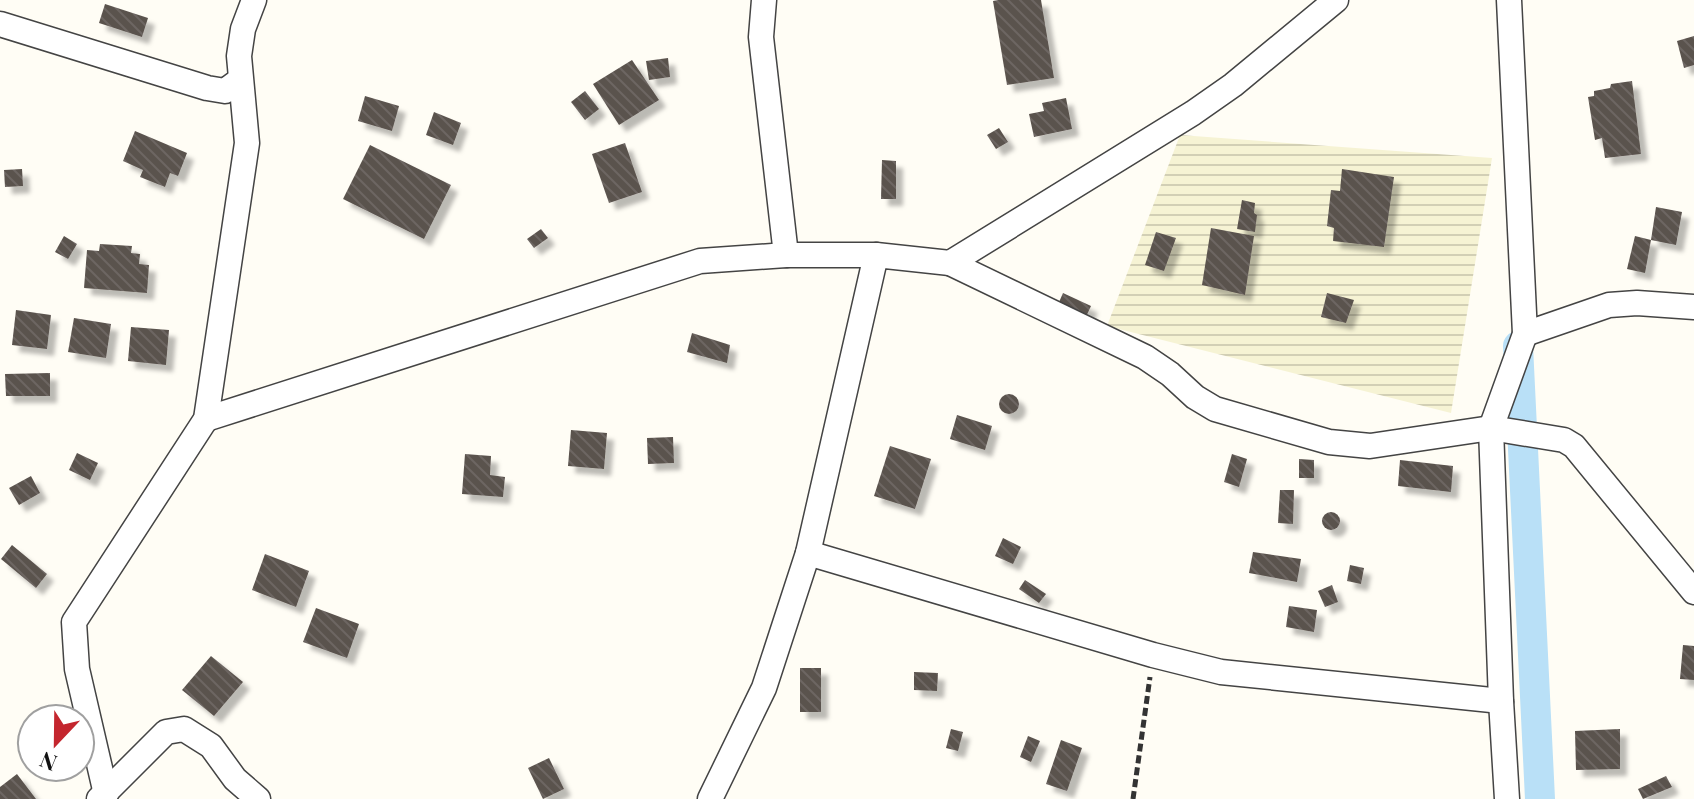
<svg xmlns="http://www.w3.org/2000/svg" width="1694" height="799" viewBox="0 0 1694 799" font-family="'Playfair Display',serif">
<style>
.farmland{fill:url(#farmland-rules)}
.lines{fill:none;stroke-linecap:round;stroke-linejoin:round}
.canal{stroke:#b9e0f7;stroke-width:30}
.building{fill:url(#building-back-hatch);filter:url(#shadow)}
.street-casing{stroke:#444;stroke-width:27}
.path{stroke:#333;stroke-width:5;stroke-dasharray:8 4;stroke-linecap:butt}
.street{stroke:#fff;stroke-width:24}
</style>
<defs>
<pattern id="farmland-rules" width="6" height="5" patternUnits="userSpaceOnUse" patternTransform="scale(2)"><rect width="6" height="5" fill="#f6f3d4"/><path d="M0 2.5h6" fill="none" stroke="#d2cfb5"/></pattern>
<pattern id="building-back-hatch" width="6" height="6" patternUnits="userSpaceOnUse" patternTransform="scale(2)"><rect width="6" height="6" fill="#5a524d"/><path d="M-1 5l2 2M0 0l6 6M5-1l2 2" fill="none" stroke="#6d6662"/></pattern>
<filter id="shadow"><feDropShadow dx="7" dy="7" stdDeviation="2" flood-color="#0004"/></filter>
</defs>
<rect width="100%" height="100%" fill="#fffdf5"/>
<polygon class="farmland" points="1180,135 1492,158 1451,413 1107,326"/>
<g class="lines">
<polyline class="canal" points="1518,346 1540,799"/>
</g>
<g class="building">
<polygon points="998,0 1041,0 1054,78 1007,85 993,1"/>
<polygon points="105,4 148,18 142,37 99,23"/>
<polygon points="1694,36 1694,65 1684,68 1677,41"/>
<polygon points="668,58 670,77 649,80 646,61"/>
<polygon points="632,60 659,100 619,125 593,84"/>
<polygon points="1632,81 1641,154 1605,158 1602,138 1595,140 1588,97 1594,96 1594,91 1610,88 1611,84"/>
<polygon points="585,91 599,109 585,120 571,102"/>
<polygon points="365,96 399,106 392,131 358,121"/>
<polygon points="1066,98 1072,129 1034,137 1029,114 1044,111 1042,103"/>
<polygon points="434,112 461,123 453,145 426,135"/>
<polygon points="999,128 1008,142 996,149 987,135"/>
<polygon points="135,131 187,153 178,176 170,173 165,187 140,177 143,170 123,161"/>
<polygon points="625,143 642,192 609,203 592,154"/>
<polygon points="370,145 451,185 424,239 343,199"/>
<polygon points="882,160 896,161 896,199 881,199"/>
<polygon points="22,169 23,186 5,187 4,170"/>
<polygon points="1342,169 1394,177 1384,247 1333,241 1334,228 1327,226 1331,190 1340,191"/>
<polygon points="1242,200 1255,203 1254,213 1257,215 1255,232 1237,229"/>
<polygon points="1656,207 1682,212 1676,245 1651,240"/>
<polygon points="1211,228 1254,236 1245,295 1202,285"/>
<polygon points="541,229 548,238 534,248 527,239"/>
<polygon points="1156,232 1176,238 1164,271 1145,265"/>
<polygon points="64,236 77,244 68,259 55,252"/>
<polygon points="1635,236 1651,240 1645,273 1627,269"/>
<polygon points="100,244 132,246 131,253 140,254 139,264 149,265 147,293 84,288 87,250 99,251"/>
<polygon points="1063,293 1091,306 1084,321 1056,309"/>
<polygon points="1327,293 1354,300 1346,323 1321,317"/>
<polygon points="16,310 51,315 47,349 12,345"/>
<polygon points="74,318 111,324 106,358 68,352"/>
<polygon points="131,327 169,330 166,365 128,361"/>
<polygon points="692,333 730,345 727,363 687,352"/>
<polygon points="50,373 50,396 6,396 5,374"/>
<circle cx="1009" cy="404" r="10"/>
<polygon points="957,415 992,426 985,450 950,439"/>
<polygon points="571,430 607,433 604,469 568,466"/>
<polygon points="673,437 674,463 648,464 647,438"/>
<polygon points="890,446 931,459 915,509 874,496"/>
<polygon points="77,453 98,463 90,480 69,470"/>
<polygon points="465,454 491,456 490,475 505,477 503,497 462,494"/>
<polygon points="1232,454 1247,459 1239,487 1224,482"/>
<polygon points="1299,459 1314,460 1314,478 1299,478"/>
<polygon points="1400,460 1453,466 1451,492 1398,486"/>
<polygon points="31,476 40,493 19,505 9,488"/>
<polygon points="1280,490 1294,490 1293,524 1278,523"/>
<circle cx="1331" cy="521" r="9"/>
<polygon points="1003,538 1021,547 1013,564 995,556"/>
<polygon points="12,545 47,574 36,588 1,559"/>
<polygon points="1253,552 1301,559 1297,582 1249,573"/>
<polygon points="265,554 309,571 296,607 252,590"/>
<polygon points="1350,565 1364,568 1361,584 1347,581"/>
<polygon points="1025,580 1046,594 1039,603 1019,589"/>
<polygon points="1332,585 1338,602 1325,607 1318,591"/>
<polygon points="1289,606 1317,610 1314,632 1286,627"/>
<polygon points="316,608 359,624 347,658 303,642"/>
<polygon points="1683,645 1694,646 1694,680 1680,679"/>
<polygon points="211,656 243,682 214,716 182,690"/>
<rect x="800" y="668" width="21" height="44"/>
<polygon points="914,672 938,673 937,691 914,690"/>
<polygon points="951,729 963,732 958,751 946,748"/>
<polygon points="1620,729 1620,769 1576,770 1575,731"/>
<polygon points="1028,736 1040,741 1031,762 1020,757"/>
<polygon points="1061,740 1082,748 1067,791 1046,784"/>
<polygon points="549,758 564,789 543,799 528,768"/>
<polygon points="17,774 36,799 0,799 0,787"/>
<polygon points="1666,776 1672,787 1643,799 1638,789"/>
</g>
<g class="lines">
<defs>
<g id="street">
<polyline points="764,0 761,37 786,255"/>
<polyline points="0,24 207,88 225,91 240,80"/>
<polyline points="950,263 1145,357 1170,374 1195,397 1215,409 1329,442 1370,446 1491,428 1564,440 1574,446 1694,592"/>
<polyline points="1525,334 1609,305 1637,303 1694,307"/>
<polyline points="206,419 700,261 786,255 876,255"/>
<polyline points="808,553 1153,655 1221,672 1501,701"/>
<polyline points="106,794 77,669 74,622 206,419 247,143 239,56 243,29 254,0"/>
<polyline points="99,799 166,732 184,729 211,746 235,779 258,799"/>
<polyline points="710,799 764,688 808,553 876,255 950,263 1193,113 1233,85 1336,0"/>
<polyline points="1507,799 1501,701 1491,428 1525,334 1509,0"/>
</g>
</defs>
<use href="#street" class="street-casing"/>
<polyline class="path" points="1133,799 1150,677"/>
<use href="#street" class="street"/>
</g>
<g transform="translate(56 743) rotate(202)"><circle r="38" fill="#ffffff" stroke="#a0a0a0" stroke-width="2"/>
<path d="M0-6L14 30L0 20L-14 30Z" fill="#c4262e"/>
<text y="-12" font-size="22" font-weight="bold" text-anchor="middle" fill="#111111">N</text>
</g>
</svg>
